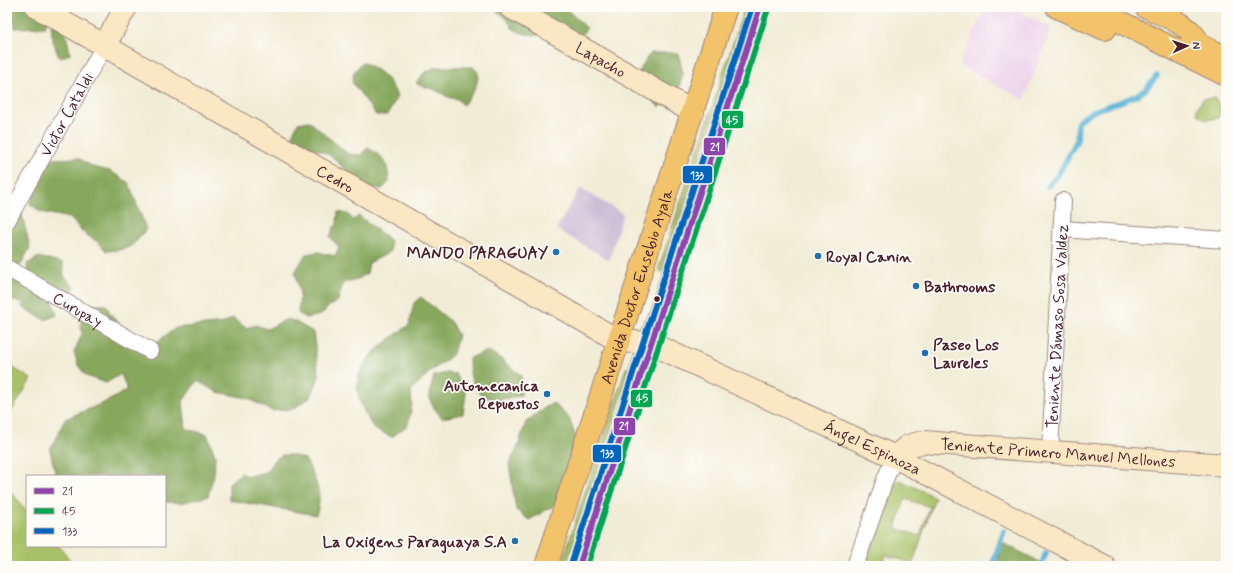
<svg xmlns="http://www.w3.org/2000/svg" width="1233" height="573" viewBox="0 0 1233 573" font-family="Mynerve,sans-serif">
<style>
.built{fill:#ecd1ea}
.industrial{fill:#cbbfd5}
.green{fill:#a8c167;stroke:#797049;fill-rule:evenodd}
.forest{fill:#86a75c;stroke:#686344}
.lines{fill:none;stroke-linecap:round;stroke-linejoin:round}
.stream{stroke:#5ab2d7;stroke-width:5.5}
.street-casing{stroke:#9e8680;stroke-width:18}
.secondary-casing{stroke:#9e8680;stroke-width:24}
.highway-casing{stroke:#9e8680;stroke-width:24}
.street{stroke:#fff;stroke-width:16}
.secondary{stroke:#fae7c3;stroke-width:22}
.highway{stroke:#f2c36a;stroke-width:22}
.bus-1-casing{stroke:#fdfcf7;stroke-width:9}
.bus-2-casing{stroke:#fdfcf7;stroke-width:9}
.bus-3-casing{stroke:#fdfcf7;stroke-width:9}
.bus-1{stroke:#8e44ad;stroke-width:6}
.bus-2{stroke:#00a651;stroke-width:6}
.bus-3{stroke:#0065bd;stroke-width:6}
.poi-dot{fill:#1f6fb2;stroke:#fdfcf7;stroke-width:1.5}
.bus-dot{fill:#4a1f2b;stroke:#fdfcf7;stroke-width:1.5}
.labels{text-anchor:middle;stroke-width:3.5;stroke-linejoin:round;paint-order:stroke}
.street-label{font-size:16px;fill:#4a1f2b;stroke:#fdfcf7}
.poi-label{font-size:16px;font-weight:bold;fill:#4a1f2b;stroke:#fdfcf7;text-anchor:end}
.line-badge{stroke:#fdfcf7;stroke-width:1.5}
.badge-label{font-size:11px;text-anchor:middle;font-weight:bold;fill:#fff}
</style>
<rect width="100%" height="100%" fill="#fdfcf7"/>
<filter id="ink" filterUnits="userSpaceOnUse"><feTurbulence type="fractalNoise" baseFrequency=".025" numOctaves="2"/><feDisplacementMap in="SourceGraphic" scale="8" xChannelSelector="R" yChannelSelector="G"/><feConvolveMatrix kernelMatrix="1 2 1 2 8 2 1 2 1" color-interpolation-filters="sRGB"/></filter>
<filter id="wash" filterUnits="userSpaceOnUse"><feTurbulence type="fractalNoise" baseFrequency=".012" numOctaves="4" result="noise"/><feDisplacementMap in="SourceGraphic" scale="16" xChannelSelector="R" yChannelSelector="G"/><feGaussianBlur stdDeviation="0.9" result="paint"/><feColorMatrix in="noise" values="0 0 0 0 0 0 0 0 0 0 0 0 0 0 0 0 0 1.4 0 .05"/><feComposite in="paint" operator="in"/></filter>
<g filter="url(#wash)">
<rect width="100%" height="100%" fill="#f1ecd5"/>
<polygon class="built" points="986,7 1011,7 1051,28 1024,100 959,65"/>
<polygon class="industrial" points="580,188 623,214 609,260 556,229"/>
<g class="green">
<polygon points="745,7 749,7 663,271 660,272 658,270"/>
<polygon points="1215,98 1221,110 1218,118 1206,120 1197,114 1197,108 1203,99"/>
<polygon points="7,364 31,379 7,419"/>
<polygon points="626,368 629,368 630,371 566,566 561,566"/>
<path d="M900,480L935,497L912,566H910L911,563L886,555L882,566H865L893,483ZM905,499L930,507L920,536L896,528Z"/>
<polygon points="7,487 27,511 27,546 59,546 75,566 7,566"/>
</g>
<g class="forest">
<polygon points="15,7 38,7 48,18 45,27 15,28 13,14"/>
<polygon points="491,7 564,7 587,28 579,38 525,34 513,29 506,18"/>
<polygon points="64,23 70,54 59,58 53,41 51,25"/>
<polygon points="651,53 678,53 683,73 677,96 659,107 645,91 639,72 647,57"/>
<path d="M362,62C380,71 388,76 397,96L388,115H376L352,82L354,72Z"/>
<path d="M435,67H473L478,72C479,86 472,94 463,105L458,99C445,98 447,95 437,91C429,87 424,88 416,83L424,73Z"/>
<path d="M309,121L348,154L360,155L367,148C384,157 388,162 389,182L382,189C378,188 373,189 369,188C340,177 339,145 301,149L292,135L298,123Z"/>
<path d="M78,158L93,167L110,171L129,183L146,229C133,247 129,250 106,251L98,242L85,234L70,218L41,212L30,204L41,174L52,159Z"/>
<polygon points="20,207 30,247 21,265 14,267 7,258 7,208"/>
<polygon points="338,212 348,214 353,220 359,216 390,240 390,252 369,263 367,273 360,278 343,283 338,301 329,306 321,315 305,318 298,313 300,294 295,272 306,254 318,252 335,256 339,247 329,236 331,235 333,228 337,224"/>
<polygon points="39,257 63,263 64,276 75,288 66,295 28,271 27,264"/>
<polygon points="7,270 51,295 57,315 45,320 22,307 23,302 12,301 7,296"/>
<path d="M421,297L450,321L458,335L453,354L444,362L432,370L411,391L412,404L408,425L392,437L374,429C369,420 362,409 359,399C349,363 385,343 409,325L414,303Z"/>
<polygon points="88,305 106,305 110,313 134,341 155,343 176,328 224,323 233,318 246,328 256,325 267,329 287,319 294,321 313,332 319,377 311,397 293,409 272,411 247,398 217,392 197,381 183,401 186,429 207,434 215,455 214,475 208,496 181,503 165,502 165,476 56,476 50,450 65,419 108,401 127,390 121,374 106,383 86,376 78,365 74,352 82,334 80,315"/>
<path d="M488,351C501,357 509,367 521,375V395C486,406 469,396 469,358Z"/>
<path d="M447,373L456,374L466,394L463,414L442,418C427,400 428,399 434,376Z"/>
<polygon points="553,403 569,418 576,438 555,505 529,520 516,510 509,464 517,449 526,422 541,410"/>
<path d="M282,455H292L305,459C315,476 324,497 316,515L229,500V483L241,473L248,476L266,472L274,460Z"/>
<polygon points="1003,543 1040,562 1039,566 996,566"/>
</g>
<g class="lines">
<g class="stream">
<path d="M1048,186L1058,175L1077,140L1078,122C1097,104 1125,105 1145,90C1149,86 1153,80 1157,76"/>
<polyline points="992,566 1004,531"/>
<polyline points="1041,566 1046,553"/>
</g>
</g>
</g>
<g filter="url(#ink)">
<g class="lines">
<defs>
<g id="street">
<path id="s1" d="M7,221L104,46"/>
<polyline points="1061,229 1226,240"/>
<path id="s2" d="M7,268L150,351"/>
<path id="s3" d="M1050,452L1063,201"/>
<polyline points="855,566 886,477 895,457"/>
</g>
<g id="secondary">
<path id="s4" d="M37,7L619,341L650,343L895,457L1104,566"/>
<path id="s5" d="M510,7L693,112"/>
<polyline points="104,46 126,7"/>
<path id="s6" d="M895,457L908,446L923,442L1226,465"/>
</g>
<g id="highway">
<polyline points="1057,7 1105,29"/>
<polyline points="1090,7 1226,75"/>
<path d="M1146,7C1167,17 1191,24 1200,46"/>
<polyline points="1192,42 1226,57"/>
<path id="s7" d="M546,566L726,7"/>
<polyline points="579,566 650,343 760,7"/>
</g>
</defs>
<use href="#street" class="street-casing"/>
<use href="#secondary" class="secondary-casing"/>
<use href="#highway" class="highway-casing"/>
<use href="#street" class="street"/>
<use href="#secondary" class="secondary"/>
<use href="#highway" class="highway"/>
<defs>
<polyline id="bus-1" points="579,566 760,7"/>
<polyline id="bus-2" points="587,566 768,9"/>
<polyline id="bus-3" points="571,564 752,7"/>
</defs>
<use href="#bus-1" class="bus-1-casing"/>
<use href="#bus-2" class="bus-2-casing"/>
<use href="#bus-3" class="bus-3-casing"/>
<use href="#bus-1" class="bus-1"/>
<use href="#bus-2" class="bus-2"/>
<use href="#bus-3" class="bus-3"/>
</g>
</g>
<g class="poi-dot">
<circle cx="556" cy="252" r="4"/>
<circle cx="818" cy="256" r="4"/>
<circle cx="916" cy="286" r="4"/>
<circle cx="925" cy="353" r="4"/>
<circle cx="547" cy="394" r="4"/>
<circle cx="515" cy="541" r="4"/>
</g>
<circle class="bus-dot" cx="657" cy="299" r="3.5"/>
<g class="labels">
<g class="street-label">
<text dy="6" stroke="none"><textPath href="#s5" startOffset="105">Lapacho</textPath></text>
<text dy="6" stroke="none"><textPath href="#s1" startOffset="122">Victor Cataldi</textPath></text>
<text dy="6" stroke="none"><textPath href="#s4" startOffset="344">Cedro</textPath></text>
<text dy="6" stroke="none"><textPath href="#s7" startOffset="294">Avenida Doctor Eusebio Ayala</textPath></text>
<text dy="6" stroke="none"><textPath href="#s2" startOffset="82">Curupay</textPath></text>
<text dy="6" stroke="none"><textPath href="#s3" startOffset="126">Teniente Dámaso Sosa Valdez</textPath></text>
<text dy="6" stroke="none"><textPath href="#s4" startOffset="948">Ángel Espinoza</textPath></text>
<text dy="6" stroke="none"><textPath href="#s6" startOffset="168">Teniente Primero Manuel Mellones</textPath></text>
</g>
<g class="poi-label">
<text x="548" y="258">MANDO PARAGUAY</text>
<text x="826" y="262" text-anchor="start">Royal Canin</text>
<text x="924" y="292" text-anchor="start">Bathrooms</text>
<text x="933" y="350" text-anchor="start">Paseo Los<tspan x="933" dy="18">Laureles</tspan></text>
<text x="539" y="391">Automecanica<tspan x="539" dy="18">Repuestos</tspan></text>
<text x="507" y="547">La Oxigens Paraguaya S.A</text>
</g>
</g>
<g class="line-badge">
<rect x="721" y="110" width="23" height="19" rx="4" fill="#00a651"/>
<rect x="703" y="137" width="23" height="19" rx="4" fill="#8e44ad"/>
<rect x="682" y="165" width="31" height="19" rx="4" fill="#0065bd"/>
<rect x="630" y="389" width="23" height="19" rx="4" fill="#00a651"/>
<rect x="613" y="417" width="23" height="19" rx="4" fill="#8e44ad"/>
<rect x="592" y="444" width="30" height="19" rx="4" fill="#0065bd"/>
</g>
<g class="badge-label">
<text x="732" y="124">45</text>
<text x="715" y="151">21</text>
<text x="697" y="179">133</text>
<text x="642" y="402">45</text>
<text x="624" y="430">21</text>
<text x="607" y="457">133</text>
</g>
<rect width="1233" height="573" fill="none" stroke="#fdfcf7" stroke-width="24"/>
<rect x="26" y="475" width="140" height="72" fill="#fdfcf7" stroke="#b5a4a5"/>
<rect x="34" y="488" width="20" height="6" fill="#8e44ad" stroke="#b5a4a5"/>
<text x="62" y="495" font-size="12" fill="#4a1f2b">21</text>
<rect x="34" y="508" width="20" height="6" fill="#00a651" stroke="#b5a4a5"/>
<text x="62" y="515" font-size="12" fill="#4a1f2b">45</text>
<rect x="34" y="528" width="20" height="6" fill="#0065bd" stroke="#b5a4a5"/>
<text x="62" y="535" font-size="12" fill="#4a1f2b">133</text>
<g transform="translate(1187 46) rotate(87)" stroke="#fdfcf7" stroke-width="3" paint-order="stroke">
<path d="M0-3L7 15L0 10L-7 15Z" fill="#4a1f2b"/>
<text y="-6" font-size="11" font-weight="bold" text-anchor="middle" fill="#4a1f2b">N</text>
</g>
</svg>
